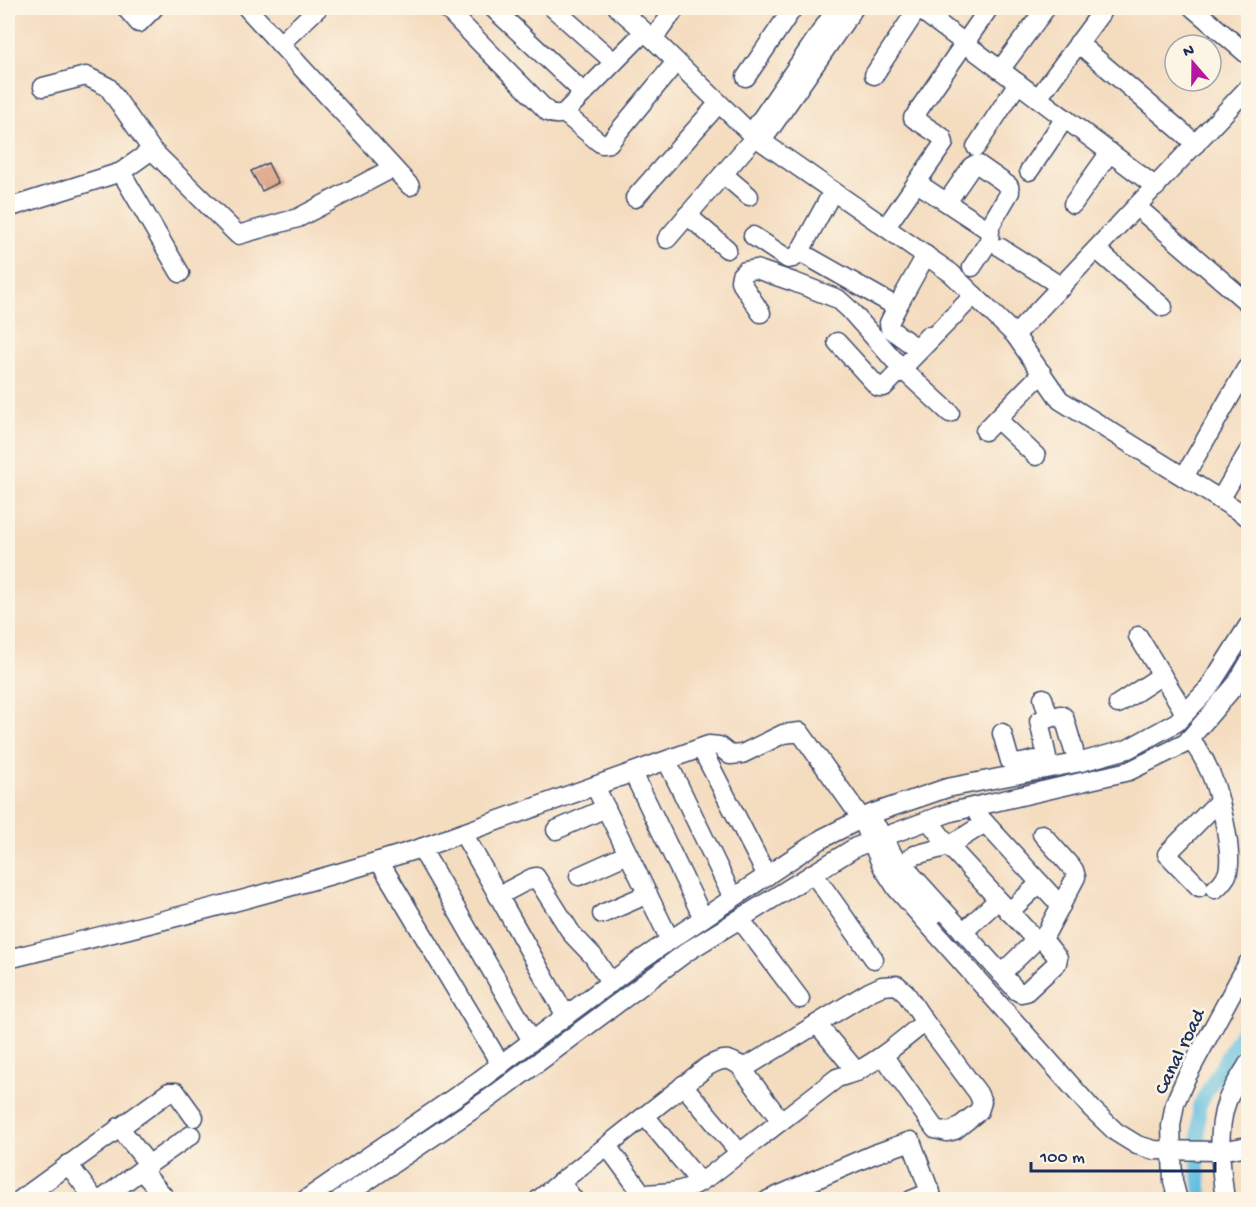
<svg xmlns="http://www.w3.org/2000/svg" width="1256" height="1207" viewBox="0 0 1256 1207" font-family="'Gochi Hand',sans-serif">
<style>
.lines{fill:none;stroke-linecap:round;stroke-linejoin:round}
.canal{stroke:#64bfe1;stroke-width:14}
.building{fill:#dba384}
.minor-casing{stroke:#3c496d;stroke-width:21}
.minor{stroke:#fff;stroke-width:18}
.labels{text-anchor:middle;stroke-width:5;stroke-linejoin:round;paint-order:stroke}
.street-label{font-size:20px;fill:#1b2f5e;stroke:#fcf5e5}
</style>
<rect width="100%" height="100%" fill="#fcf5e5"/>
<filter id="ink" filterUnits="userSpaceOnUse"><feTurbulence type="fractalNoise" baseFrequency=".0167" numOctaves="2"/><feDisplacementMap in="SourceGraphic" scale="12" xChannelSelector="R" yChannelSelector="G"/><feConvolveMatrix kernelMatrix="1 2 1 2 8 2 1 2 1" color-interpolation-filters="sRGB"/></filter>
<filter id="wash" filterUnits="userSpaceOnUse"><feTurbulence type="fractalNoise" baseFrequency=".008" numOctaves="4" result="noise"/><feDisplacementMap in="SourceGraphic" scale="24" xChannelSelector="R" yChannelSelector="G"/><feGaussianBlur stdDeviation="1.35" result="paint"/><feColorMatrix in="noise" values="0 0 0 0 0 0 0 0 0 0 0 0 0 0 0 0 0 1.4 0 .05"/><feComposite in="paint" operator="in"/></filter>
<g filter="url(#wash)">
<rect width="100%" height="100%" fill="#f4dcbf"/>
<g class="lines">
<polyline class="canal" points="1202,1200 1198,1168 1199,1106 1248,1019"/>
</g>
<g id="blocks">
<polygon class="building" points="268,163 278,183 262,191 251,171"/>
</g>
</g>
<g filter="url(#ink)">
<use href="#blocks" fill-opacity="0" stroke="#3c496d" stroke-width="1.5"/>
<g class="lines">
<defs>
<g id="minor">
<polyline points="126,8 139,23 154,8"/>
<polyline points="247,8 410,186"/>
<path d="M446,8L548,112C554,115 558,115 564,113L644,32"/>
<polyline points="493,8 584,93"/>
<polyline points="553,8 614,62"/>
<polyline points="618,8 653,39 751,134 951,273 1015,335 1060,400 1248,517"/>
<polyline points="918,8 1156,187"/>
<polyline points="1193,8 1248,55"/>
<polyline points="653,39 676,8"/>
<polyline points="1078,43 1196,144"/>
<polyline points="280,44 318,8"/>
<polyline points="1000,70 1046,8"/>
<polyline points="874,75 918,8"/>
<polyline points="746,77 793,8"/>
<polyline points="43,87 86,76 108,87 152,150 238,235 298,218 393,168"/>
<polyline points="1038,98 1101,13"/>
<polyline points="917,112 989,8"/>
<polyline points="564,113 599,142 602,144 609,143 676,62"/>
<polyline points="751,134 837,8"/>
<polyline points="762,141 854,8"/>
<polyline points="976,147 1018,83"/>
<polyline points="1029,171 1065,118"/>
<polyline points="121,172 180,273"/>
<polyline points="723,174 749,196"/>
<polyline points="917,183 990,231 989,241 972,267"/>
<polyline points="635,198 719,103"/>
<polyline points="947,202 972,166 976,164 979,165 1009,186 1010,192 988,229"/>
<polyline points="1073,204 1110,152"/>
<polyline points="1137,207 1248,303"/>
<polyline points="8,208 121,172 152,150"/>
<polyline points="687,215 727,249"/>
<polyline points="886,227 944,143 942,137 913,118"/>
<polyline points="753,236 788,259 793,258 798,255 833,191"/>
<polyline points="667,239 755,137"/>
<polyline points="1001,248 1062,287"/>
<polyline points="1097,250 1163,307"/>
<polyline points="800,252 897,307 926,255"/>
<polyline points="897,307 889,323 890,329 915,347 920,345 928,336"/>
<polyline points="761,313 740,281 741,275 745,271 756,269 794,282 838,299 849,309 902,369 950,413"/>
<polyline points="1015,335 1248,88"/>
<polyline points="837,342 878,387 884,387 974,295"/>
<polyline points="997,419 1036,456"/>
<polyline points="985,431 1042,373"/>
<polyline points="1184,477 1246,369"/>
<polyline points="1220,500 1248,452"/>
<polyline points="1138,636 1185,713"/>
<polyline points="1043,698 1049,718"/>
<polyline points="1118,704 1162,675"/>
<path d="M1002,733L1010,761C1017,766 1026,762 1034,760"/>
<path d="M1190,738C1196,747 1203,756 1207,766C1218,787 1235,853 1227,875C1224,880 1220,885 1215,889"/>
<polyline points="701,748 767,876"/>
<polyline points="1047,757 1039,721 1061,715 1064,717 1074,751"/>
<polyline points="667,761 733,898"/>
<polyline points="633,773 703,918"/>
<polyline points="595,786 670,940"/>
<polyline points="978,815 1061,906"/>
<polyline points="928,820 949,846 1030,934 1033,940 1031,945 1001,974"/>
<polyline points="985,823 949,846 915,855 909,859 907,867 911,874 1017,991 1021,993 1026,992 1057,963 1058,958 1044,941 1044,937 1076,877 1074,870 1042,834"/>
<polyline points="877,827 905,876 935,914"/>
<polyline points="556,830 606,808"/>
<polyline points="463,833 566,1016"/>
<polyline points="421,848 532,1041"/>
<polyline points="379,861 501,1065"/>
<polyline points="813,873 874,959"/>
<polyline points="579,876 628,854"/>
<polyline points="1199,887 1167,854 1219,801"/>
<polyline points="498,896 532,878 536,877 572,934 593,956 611,983"/>
<polyline points="1009,912 1040,883"/>
<polyline points="602,914 648,894"/>
<polyline points="740,919 800,999"/>
<polyline points="963,932 998,900"/>
<path d="M8,959C146,925 285,891 421,848L709,745L719,746L730,755L742,754L783,734L800,732L862,819L882,866L897,889L1092,1109L1116,1132L1137,1145L1154,1150L1221,1151L1248,1146"/>
<polyline points="817,1024 857,1072"/>
<polyline points="883,1055 935,1129 947,1132 955,1130 979,1111 982,1102 978,1093 925,1022"/>
<polyline points="740,1066 781,1121"/>
<polyline points="683,1085 740,1153"/>
<polyline points="119,1127 149,1165"/>
<polyline points="607,1146 647,1200"/>
<polyline points="68,1164 95,1200"/>
<polyline points="141,1170 191,1135"/>
<polyline points="560,1182 574,1200"/>
<path d="M643,1194C663,1193 682,1193 700,1182"/>
<polyline points="20,1200 169,1092 176,1092 194,1117"/>
<polyline points="101,1200 141,1170 167,1200"/>
<polyline points="305,1200 477,1082 642,959 823,838 871,814 947,788 1081,762 1128,749 1177,722 1208,689 1248,626"/>
<polyline points="339,1200 490,1098 688,951 856,847 951,812 1129,771 1186,743 1237,683 1248,664"/>
<path d="M538,1200L708,1066C714,1063 721,1059 728,1060C737,1062 738,1067 748,1066L869,992L882,986L897,985L905,992L925,1022C904,1039 883,1057 859,1070C853,1074 844,1075 837,1078L711,1175L700,1182L645,1116"/>
<polyline points="768,1200 872,1155 911,1141 933,1200"/>
<polyline points="911,1200 931,1192"/>
<polyline points="1178,1200 1173,1181 1171,1126 1175,1103 1186,1078 1248,963"/>
<path d="M1225,1200C1221,1169 1216,1131 1227,1101C1232,1088 1242,1075 1248,1064"/>
</g>
</defs>
<use href="#minor" class="minor-casing"/>
<use href="#minor" class="minor"/>
</g>
</g>
<g class="labels">
<g class="street-label">
<text transform="translate(1178 1051) rotate(-64)" y="7">Canal road</text>
</g>
</g>
<rect width="1256" height="1207" fill="none" stroke="#fcf5e5" stroke-width="30"/>
<g transform="translate(1193 63) rotate(340)"><circle r="28" fill="#fcf5e5" stroke="#a2a6af" stroke-width="1.5"/>
<path d="M0-4.5L10 22L0 15L-10 22Z" fill="#b5179e"/>
<text y="-9" font-size="16" font-weight="bold" text-anchor="middle" fill="#1b2f5e">N</text>
</g>
<path d="M1031 1162v9h184v-9" fill="none" stroke="#1b2f5e" stroke-width="3"/>
<text x="1040" y="1162" font-size="18" fill="#1b2f5e" stroke="#fcf5e5" stroke-width="4.5" paint-order="stroke">100 m</text>
</svg>
